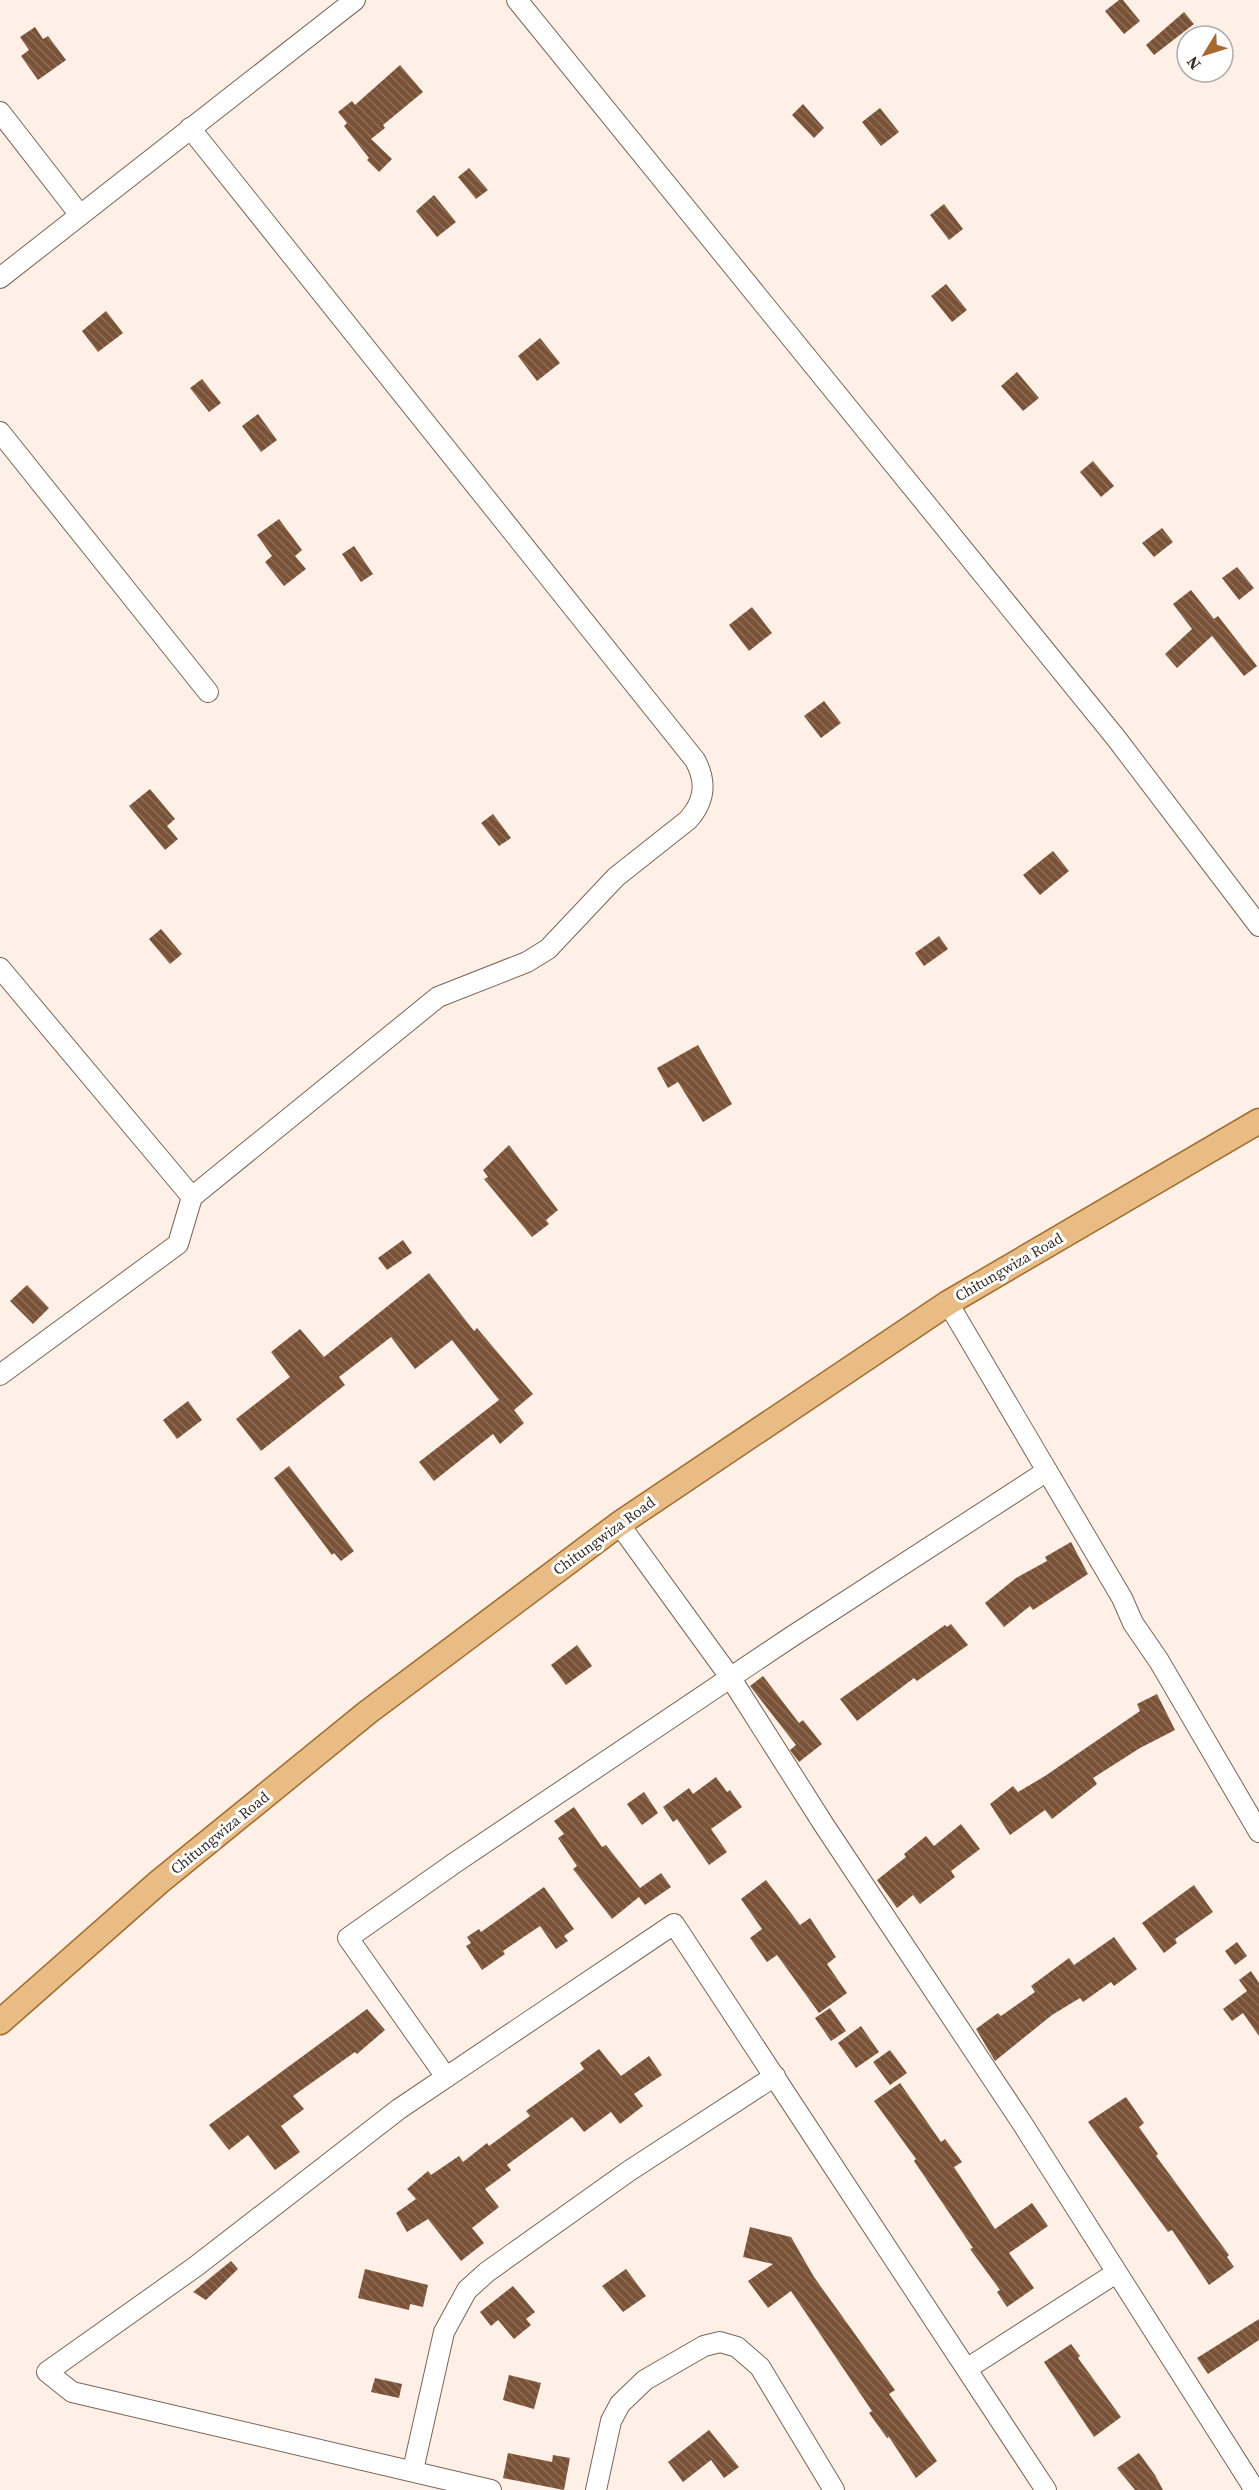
<svg xmlns="http://www.w3.org/2000/svg" width="1259" height="2490" viewBox="0 0 1259 2490" font-family="'Source Serif 4',serif">
<style>
.building{fill:url(#building-back-hatch)}
.lines{fill:none;stroke-linecap:round;stroke-linejoin:round}
.minor-casing{stroke:#7a6658;stroke-width:22}
.major-casing{stroke:#a16d2f;stroke-width:27}
.minor{stroke:#fff;stroke-width:20}
.major{stroke:#e9bc85;stroke-width:24}
.labels{text-anchor:middle;stroke-width:6;stroke-linejoin:round;paint-order:stroke}
.street-label{font-size:15px;fill:#362d27;stroke:#fff}
</style>
<defs>
<pattern id="building-back-hatch" width="6" height="6" patternUnits="userSpaceOnUse" patternTransform="scale(1.5)"><rect width="6" height="6" fill="#795237"/><path d="M-1 5l2 2M0 0l6 6M5-1l2 2" fill="none" stroke="#8c6e59"/></pattern>
</defs>
<rect width="100%" height="100%" fill="#fef0e6"/>
<g class="building">
<polygon points="1119,0 1123,0 1140,21 1124,34 1105,11"/>
<polygon points="1184,12 1194,24 1154,55 1146,45"/>
<polygon points="35,27 43,39 48,36 66,60 38,80 21,56 29,50 20,37"/>
<polygon points="400,65 423,92 383,125 385,128 371,139 392,159 379,172 367,160 369,158 344,126 347,123 338,112 352,101 355,105"/>
<polygon points="803,104 824,128 814,138 792,115"/>
<polygon points="880,108 899,132 881,146 862,122"/>
<polygon points="469,168 488,190 476,199 458,177"/>
<polygon points="434,195 456,222 437,237 416,211"/>
<polygon points="944,204 963,229 949,240 930,215"/>
<polygon points="946,284 967,310 952,322 931,296"/>
<polygon points="106,311 123,333 98,352 82,331"/>
<polygon points="540,338 560,363 537,381 518,356"/>
<polygon points="1017,372 1039,398 1023,411 1001,386"/>
<polygon points="202,379 221,403 209,412 190,388"/>
<polygon points="258,414 277,440 261,452 242,426"/>
<polygon points="1093,461 1114,486 1101,497 1080,472"/>
<polygon points="279,519 302,550 295,556 306,569 284,586 265,562 272,556 257,535"/>
<polygon points="1162,528 1173,542 1154,557 1142,543"/>
<polygon points="354,546 373,574 361,582 342,554"/>
<polygon points="1237,567 1254,588 1239,600 1222,578"/>
<polygon points="1191,590 1214,619 1218,616 1257,666 1244,676 1212,636 1177,668 1165,654 1192,629 1173,604"/>
<polygon points="752,607 772,633 749,651 729,625"/>
<polygon points="824,701 841,723 821,738 804,716"/>
<polygon points="150,789 175,819 167,826 178,839 165,850 129,806"/>
<polygon points="493,814 511,838 499,846 481,823"/>
<polygon points="1053,851 1069,871 1040,895 1023,875"/>
<polygon points="161,929 182,954 170,964 149,939"/>
<polygon points="939,936 948,949 924,966 915,953"/>
<polygon points="698,1045 732,1104 703,1122 678,1082 668,1088 657,1068"/>
<polygon points="509,1145 558,1210 546,1220 549,1224 532,1237 484,1179 488,1177 483,1170"/>
<polygon points="403,1240 412,1253 387,1270 378,1258"/>
<polygon points="429,1273 474,1331 477,1328 533,1394 514,1410 524,1423 500,1444 493,1434 434,1481 419,1462 499,1400 452,1340 415,1369 391,1337 339,1377 345,1385 261,1451 236,1419 290,1377 271,1352 300,1329 324,1357"/>
<polygon points="27,1285 49,1308 33,1324 10,1301"/>
<polygon points="188,1401 202,1420 177,1439 163,1420"/>
<polygon points="289,1466 354,1551 341,1561 334,1553 332,1555 274,1478"/>
<polygon points="1071,1542 1088,1574 1033,1610 1030,1606 1004,1627 985,1603 1016,1578 1047,1561 1045,1557"/>
<polygon points="951,1624 968,1645 917,1681 914,1678 857,1721 840,1699 945,1625 947,1627"/>
<polygon points="577,1645 592,1666 566,1685 551,1665"/>
<polygon points="763,1676 799,1723 803,1720 822,1744 799,1762 790,1750 796,1745 750,1686"/>
<polygon points="1157,1694 1175,1730 1140,1748 1093,1778 1097,1784 1052,1819 1045,1810 1010,1835 990,1804 1013,1786 1018,1792 1045,1776 1140,1711 1137,1704"/>
<polygon points="716,1777 727,1792 730,1790 742,1807 711,1829 727,1852 709,1865 677,1819 673,1822 663,1807 689,1788 693,1794"/>
<polygon points="644,1792 658,1813 642,1825 627,1804"/>
<polygon points="574,1807 602,1847 606,1845 640,1888 661,1873 671,1887 645,1905 639,1897 612,1919 573,1869 577,1866 558,1838 564,1834 554,1821"/>
<polygon points="961,1824 980,1849 951,1871 955,1877 920,1904 913,1895 897,1908 877,1880 906,1857 904,1854 926,1836 934,1846"/>
<polygon points="766,1880 800,1925 810,1918 836,1957 827,1964 847,1993 819,2013 777,1955 767,1962 750,1938 762,1929 741,1899"/>
<polygon points="1194,1885 1213,1912 1175,1939 1177,1943 1164,1953 1142,1923"/>
<polygon points="544,1887 574,1929 564,1936 568,1941 556,1949 540,1926 503,1951 505,1954 482,1970 466,1946 471,1943 467,1937 479,1929 481,1932"/>
<polygon points="1114,1937 1137,1969 1114,1986 1111,1982 1083,2002 1080,1998 1052,2015 995,2061 976,2029 998,2013 1001,2016 1035,1992 1031,1986 1069,1958 1074,1965"/>
<polygon points="1237,1942 1247,1956 1235,1965 1225,1951"/>
<polygon points="1251,1971 1259,1983 1259,2036 1243,2013 1232,2021 1223,2009 1247,1991 1239,1980"/>
<polygon points="830,2008 846,2031 831,2041 815,2018"/>
<polygon points="367,2009 385,2030 357,2054 355,2052 293,2096 304,2109 281,2126 300,2152 275,2170 248,2135 229,2150 209,2125"/>
<polygon points="861,2026 879,2052 856,2068 838,2043"/>
<polygon points="599,2049 621,2076 649,2056 662,2075 634,2094 643,2106 620,2124 611,2112 584,2132 572,2117 507,2165 511,2170 485,2189 499,2207 472,2228 484,2243 461,2261 428,2219 407,2232 396,2213 416,2199 407,2189 428,2171 431,2175 459,2156 463,2162 487,2143 489,2146 530,2116 526,2111 584,2069 580,2063"/>
<polygon points="890,2050 907,2073 890,2085 873,2062"/>
<polygon points="900,2083 941,2142 945,2139 962,2162 954,2167 995,2229 1032,2203 1048,2226 1009,2253 1034,2288 1007,2307 997,2292 1000,2290 970,2249 973,2248 914,2161 916,2159 874,2101"/>
<polygon points="1126,2097 1144,2123 1139,2127 1158,2154 1156,2156 1229,2255 1227,2257 1234,2267 1209,2285 1172,2230 1168,2232 1088,2122"/>
<polygon points="750,2227 791,2237 814,2277 895,2390 889,2394 937,2461 916,2478 889,2437 887,2438 869,2413 872,2411 791,2291 768,2308 748,2281 773,2264 743,2257"/>
<polygon points="231,2261 238,2269 206,2300 193,2292"/>
<polygon points="365,2269 428,2285 423,2307 410,2304 409,2310 358,2298"/>
<polygon points="626,2269 646,2296 623,2312 602,2286"/>
<polygon points="513,2286 535,2312 526,2319 531,2325 514,2339 498,2320 491,2326 480,2312"/>
<polygon points="1259,2319 1259,2340 1208,2374 1197,2358"/>
<polygon points="1071,2344 1080,2356 1078,2358 1121,2417 1094,2437 1044,2362"/>
<polygon points="509,2375 541,2383 534,2409 503,2400"/>
<polygon points="375,2378 402,2384 399,2398 371,2392"/>
<polygon points="709,2430 739,2467 724,2478 711,2460 683,2482 668,2462"/>
<polygon points="508,2453 552,2462 553,2455 570,2458 564,2490 503,2478"/>
<polygon points="1139,2453 1155,2475 1163,2490 1135,2490 1117,2468"/>
</g>
<g class="lines">
<defs>
<g id="minor">
<polyline points="517,0 1116,738 1259,926"/>
<polyline points="0,112 80,215"/>
<path d="M190,128L695,760C707,782 705,801 688,820L616,877L548,949L527,962L438,997L192,1197"/>
<polyline points="0,278 355,0"/>
<polyline points="0,432 208,692"/>
<polyline points="0,968 192,1197 178,1244 0,1375"/>
<polyline points="948,1303 1122,1598 1133,1623 1159,1661 1259,1832"/>
<polyline points="619,1524 730,1677 824,1825 1022,2123 1255,2490"/>
<polyline points="446,2077 348,1938 456,1862 788,1639 1047,1471"/>
<polyline points="968,2368 1116,2273"/>
<polyline points="413,2470 444,2332 467,2290 487,2272 629,2171 775,2076"/>
<polyline points="491,2490 72,2392 47,2372 195,2267 399,2109 674,1924 1046,2490"/>
<polyline points="596,2490 611,2421 620,2404 645,2380 704,2346 720,2342 737,2347 760,2367 834,2490"/>
</g>
<polyline id="major" points="0,2022 159,1882 368,1712 619,1524 948,1303 1259,1121"/>
</defs>
<use href="#minor" class="minor-casing"/>
<use href="#major" class="major-casing"/>
<use href="#minor" class="minor"/>
<use href="#major" class="major"/>
</g>
<g class="labels">
<g class="street-label">
<text transform="translate(1009 1267) rotate(-30)" y="5">Chitungwiza Road</text>
<text transform="translate(604 1536) rotate(-36)" y="5">Chitungwiza Road</text>
<text transform="translate(220 1833) rotate(-39)" y="5">Chitungwiza Road</text>
</g>
</g>
<g transform="translate(1205 54) rotate(232)"><circle r="28" fill="#ffffff" stroke="#afaba9" stroke-width="1.5"/>
<path d="M0-4.5L10 22L0 15L-10 22Z" fill="#a86830"/>
<text y="-9" font-size="16" font-weight="bold" text-anchor="middle" fill="#362d27">N</text>
</g>
</svg>
